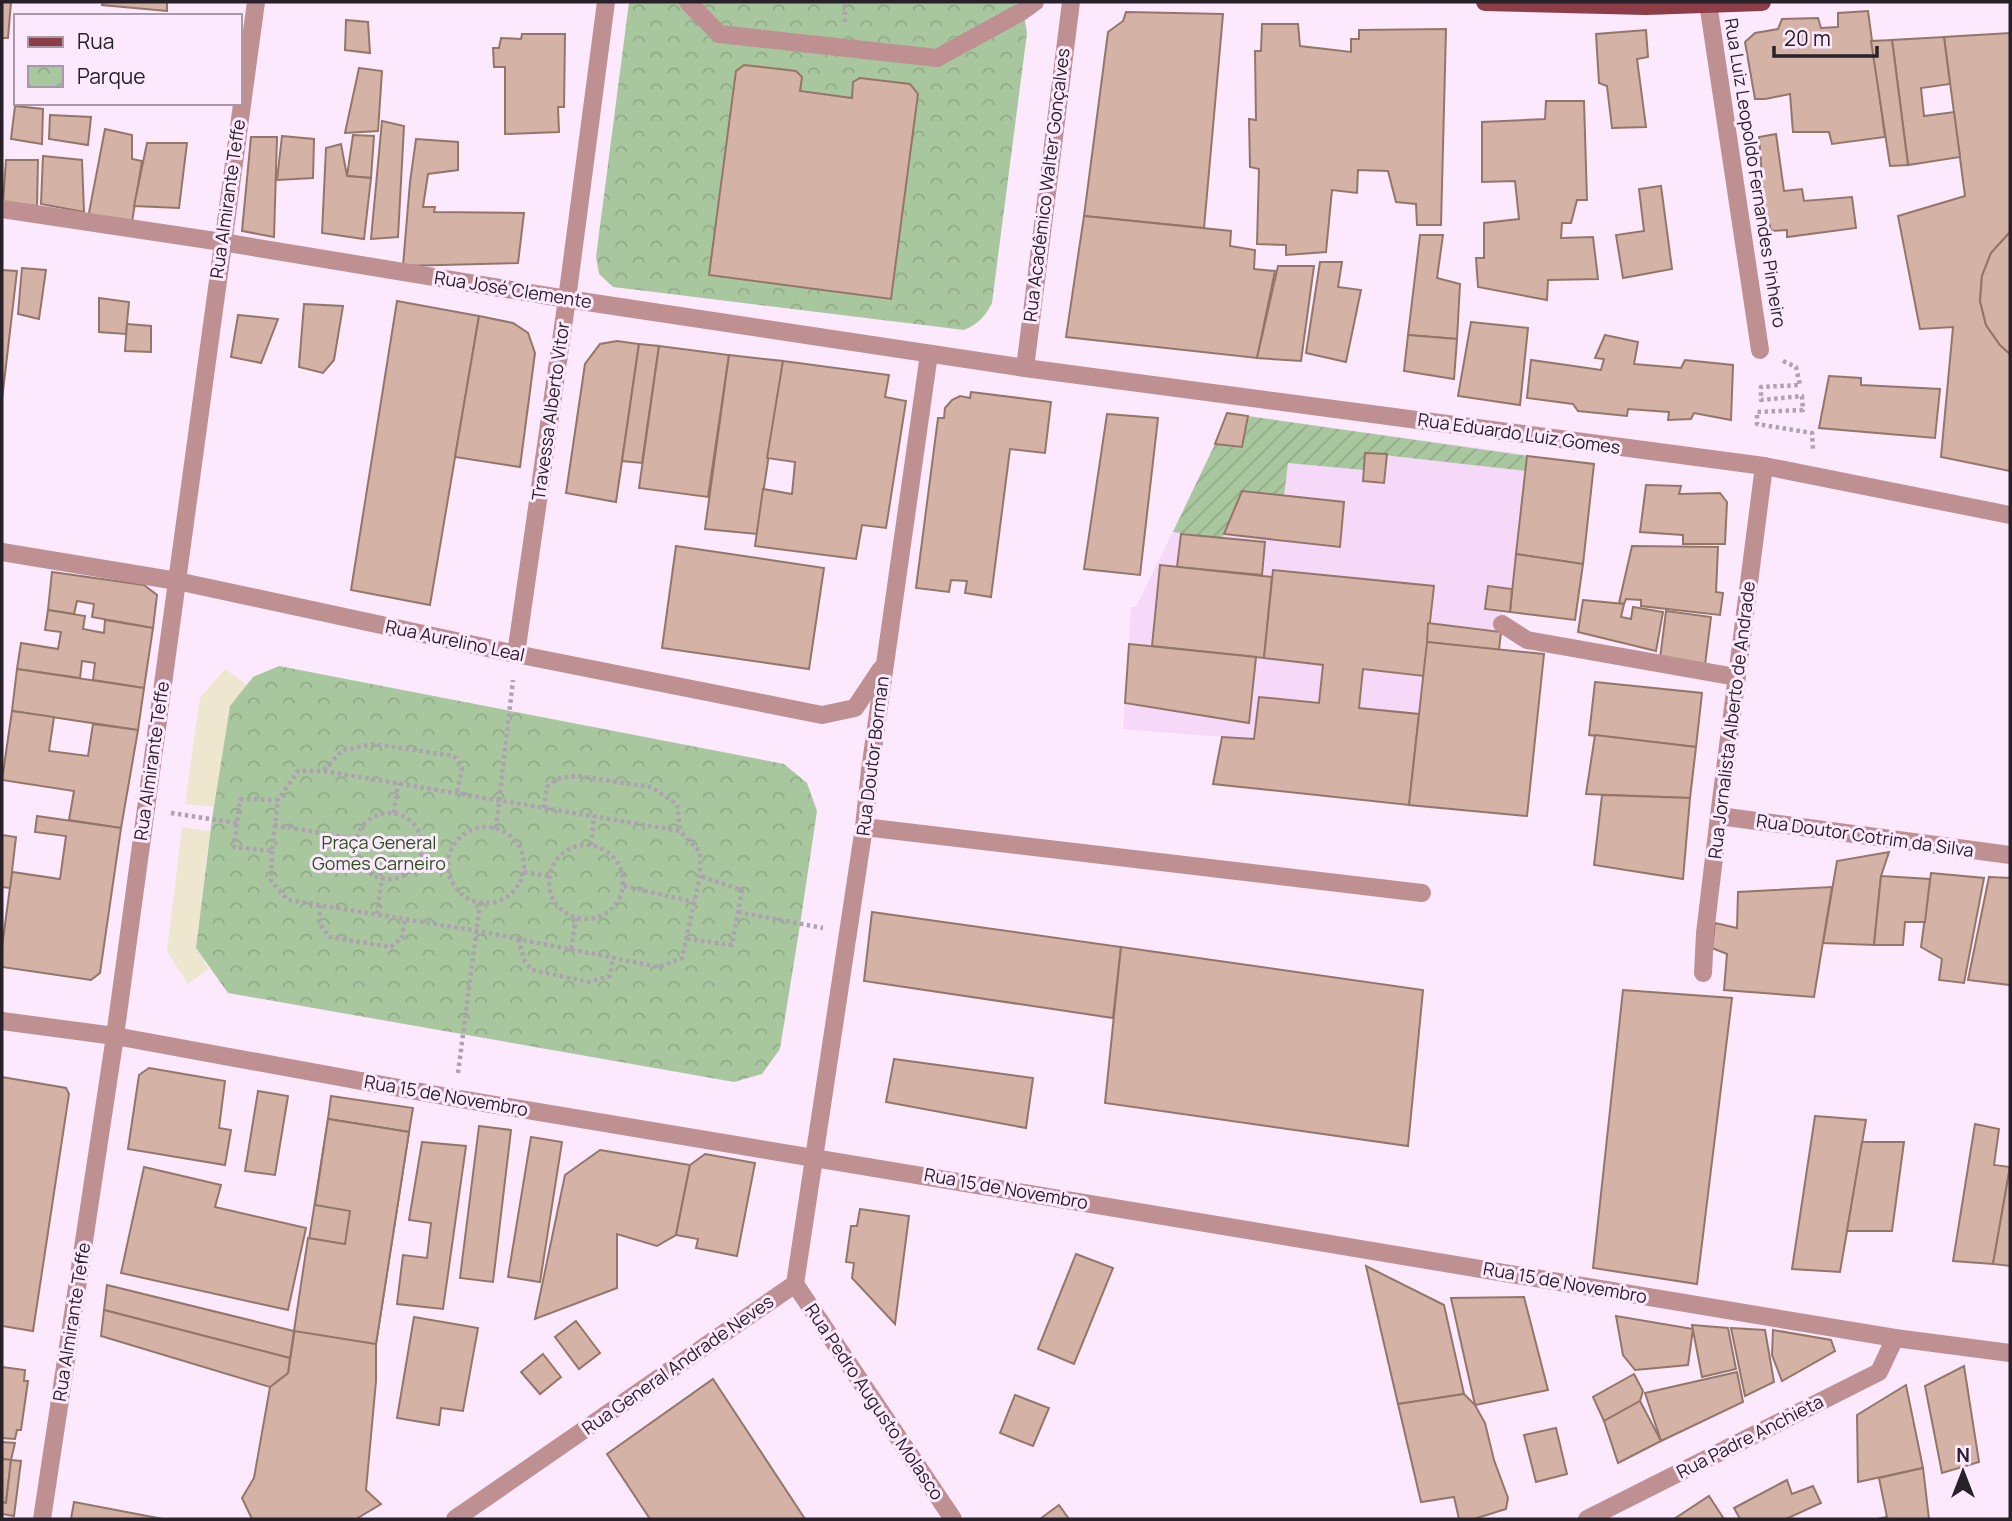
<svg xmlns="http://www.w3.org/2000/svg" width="2012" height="1521" viewBox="0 0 2012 1521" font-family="Manrope,sans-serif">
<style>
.commercial{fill:#efe6d0}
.built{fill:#f6d9f9}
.park{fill:url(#park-crowns);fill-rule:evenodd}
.garden{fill:url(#garden-furrows)}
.building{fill:#d4b3a6;stroke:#947669;stroke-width:2}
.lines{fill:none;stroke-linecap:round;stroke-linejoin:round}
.path{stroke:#b0a1b2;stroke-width:4.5;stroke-dasharray:3.5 3.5;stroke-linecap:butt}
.minor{stroke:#bf9092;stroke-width:18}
.major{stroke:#8d3d46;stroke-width:18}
.labels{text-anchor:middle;stroke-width:6;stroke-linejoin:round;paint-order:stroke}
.street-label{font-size:18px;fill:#29212a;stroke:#fce9fe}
.park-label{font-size:18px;fill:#2a5319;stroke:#fce9fe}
</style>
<defs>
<pattern id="park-crowns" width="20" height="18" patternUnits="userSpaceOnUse" patternTransform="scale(1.75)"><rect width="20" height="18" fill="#a9c79f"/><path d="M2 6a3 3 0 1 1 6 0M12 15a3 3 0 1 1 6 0" fill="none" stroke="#91ab89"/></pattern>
<pattern id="garden-furrows" width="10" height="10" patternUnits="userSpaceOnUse" patternTransform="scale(1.75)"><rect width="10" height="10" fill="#a9c79f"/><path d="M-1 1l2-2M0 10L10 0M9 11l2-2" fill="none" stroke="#91ab89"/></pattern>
</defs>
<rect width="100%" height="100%" fill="#fce9fe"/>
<g class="commercial">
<polygon points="225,669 247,685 230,706 214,807 185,804 200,698"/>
<polygon points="182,827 210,831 196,948 209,969 188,984 167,951"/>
</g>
<polygon class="built" points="1227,413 1594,464 1575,620 1503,612 1499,650 1544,654 1527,816 1213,784 1222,737 1123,729 1131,607 1136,607 1215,444"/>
<g class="park">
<path d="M629,2L1015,3L1025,21L1027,33L992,303C985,317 978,324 964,330L613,287L599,274L596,257ZM744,65L800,91L852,98L853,82L860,78L910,84L918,93L890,299Z"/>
<polygon points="279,666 784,764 807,783 817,811 800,925 780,1049 762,1074 734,1082 228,993 196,948 212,819 230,706 253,677"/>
</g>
<polygon class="garden" points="1248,416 1527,456 1527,471 1366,453 1364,470 1288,463 1284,496 1242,492 1222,538 1173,532 1215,444 1242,447"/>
<g class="building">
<polygon points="2,2 11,2 8,38 2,38"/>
<polygon points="103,2 167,2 167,11 102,5"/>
<polygon points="1868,11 1885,137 1832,144 1829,132 1793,132 1790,94 1765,99 1755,99 1745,42 1755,33 1778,29 1782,19 1818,18 1821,28 1838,27 1838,13"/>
<polygon points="1126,12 1223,14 1204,228 1084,216 1108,32 1123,21"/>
<polygon points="346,20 368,22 370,53 345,50"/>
<polygon points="1262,24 1298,24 1300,46 1351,52 1351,39 1359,39 1359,30 1446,29 1441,225 1417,225 1416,204 1396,202 1388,171 1358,170 1357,193 1332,190 1326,252 1286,255 1286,245 1257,244 1259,169 1250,167 1249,119 1256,120 1255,51 1261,51"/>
<polygon points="1646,30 1648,57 1637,59 1646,127 1612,128 1607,86 1599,83 1596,34"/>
<polygon points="2010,33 2010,232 1991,253 1982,276 1980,301 1986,325 2000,345 2010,354 2010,471 1941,457 1953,327 1920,329 1898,216 1965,196 1944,37"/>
<polygon points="522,34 565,34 564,107 558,107 559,132 505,134 505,67 494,67 493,48 499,48 501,38 521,39"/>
<polygon points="1944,37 1950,84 1921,88 1924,116 1954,112 1960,157 1908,165 1892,40"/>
<polygon points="1892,40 1908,165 1890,166 1871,41"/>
<polygon points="744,65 796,71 802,77 800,91 852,98 853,82 860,78 910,84 918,94 891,299 709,275 736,71"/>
<polygon points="359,68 382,71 378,131 345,133"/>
<polygon points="1546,101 1584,101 1587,200 1577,200 1571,223 1562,223 1561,238 1593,237 1598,279 1548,280 1547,300 1478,287 1476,258 1484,258 1484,223 1519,219 1515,181 1482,182 1482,122 1545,119"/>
<polygon points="15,106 43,109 42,144 11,139"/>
<polygon points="50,115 91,117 88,145 49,139"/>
<polygon points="382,121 404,126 398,237 371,239"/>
<polygon points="105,129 132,135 132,159 142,161 132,222 88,218"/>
<polygon points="1776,134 1784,191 1802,189 1804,201 1852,197 1856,228 1787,237 1787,230 1771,231 1764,202 1759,137"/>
<polygon points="353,135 374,136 371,178 347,176"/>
<polygon points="282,136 314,139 313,178 277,180"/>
<polygon points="251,137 277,137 274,237 242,231"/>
<polygon points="416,139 458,142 458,170 428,174 423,207 435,207 434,212 524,213 518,263 403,266 410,182"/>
<polygon points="147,143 187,143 179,208 134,206"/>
<polygon points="341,144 347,176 371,178 364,239 322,233 326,148"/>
<polygon points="43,156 82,160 84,212 41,204"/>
<polygon points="6,160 38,160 37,206 3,202"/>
<polygon points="1661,186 1672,269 1623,278 1616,235 1644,231 1639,189"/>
<polygon points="1084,216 1231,231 1230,246 1255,250 1254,269 1275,271 1257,358 1066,337"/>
<polygon points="2010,232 2010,354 2000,345 1986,325 1980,301 1982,276 1991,253"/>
<polygon points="1420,235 1443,235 1437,278 1460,284 1457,339 1408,335"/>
<polygon points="1320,262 1342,262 1338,287 1361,290 1346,362 1306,353"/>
<polygon points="1278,266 1314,266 1301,361 1257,358"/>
<polygon points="22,268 46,270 39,319 18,314"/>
<polygon points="2,270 17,271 2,400"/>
<polygon points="99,298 129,302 126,334 99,332"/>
<polygon points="397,301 479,316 430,605 351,590"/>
<polygon points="304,304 343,306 334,360 323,373 299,367"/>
<polygon points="238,315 278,319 261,363 231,357"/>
<polygon points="479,316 513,323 528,333 535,353 520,467 455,457"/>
<polygon points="1471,322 1528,328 1520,405 1458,396"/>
<polygon points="127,324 151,326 151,352 125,351"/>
<polygon points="1408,335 1457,339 1454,379 1404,371"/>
<polygon points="1605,335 1638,342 1634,364 1681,368 1685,360 1733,365 1731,420 1694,413 1691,419 1668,420 1669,412 1628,409 1627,416 1578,411 1573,404 1527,398 1531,360 1601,370 1604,359 1595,358"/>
<polygon points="617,341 639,344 616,502 566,493 585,364 600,344"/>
<polygon points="639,344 659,346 642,463 622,461"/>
<polygon points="659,346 729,355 708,497 639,488"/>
<polygon points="729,355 783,361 757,534 705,529"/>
<polygon points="783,361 889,375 885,397 906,401 886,528 862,525 856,559 755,546 763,489 792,494 795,462 767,458"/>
<polygon points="1829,376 1861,378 1861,385 1940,389 1935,438 1819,428"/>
<polygon points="971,392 1051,402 1045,453 1010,449 991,597 965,593 967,581 951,580 949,592 916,588 938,418 944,418 945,408 952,400 960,396 970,398"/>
<polygon points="1227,413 1248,416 1242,447 1215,444"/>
<polygon points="1107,414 1158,418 1140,575 1084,569"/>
<polygon points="1365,453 1387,454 1384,483 1363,481"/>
<polygon points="1527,456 1594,464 1583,564 1516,554"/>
<polygon points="1646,485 1681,486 1679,494 1720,493 1727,502 1725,544 1683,544 1683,535 1640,532"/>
<polygon points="1242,491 1344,502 1340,547 1224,534"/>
<polygon points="1181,534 1265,542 1262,575 1177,567"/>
<polygon points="676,546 824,568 809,669 662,648"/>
<polygon points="1632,546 1718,547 1716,592 1723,593 1720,615 1641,606 1641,600 1626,599 1624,604 1619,603"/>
<polygon points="1516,554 1583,564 1575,620 1510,612"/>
<polygon points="1160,565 1272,577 1264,658 1152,646"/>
<polygon points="1273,570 1434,586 1424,676 1363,669 1359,708 1419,714 1409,805 1213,784 1222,737 1254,739 1259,697 1319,703 1323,665 1264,658"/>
<polygon points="52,572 144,585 157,595 153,628 92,617 94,604 77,601 74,614 48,610"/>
<polygon points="1488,586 1512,589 1510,612 1485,609"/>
<polygon points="1583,600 1624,604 1621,617 1631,619 1633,607 1663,612 1656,651 1578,632"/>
<polygon points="48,610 85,616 83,629 104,633 105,620 153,628 144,688 93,680 95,663 82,661 80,678 17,669 21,643 58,649 61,632 45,630"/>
<polygon points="1666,611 1711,617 1705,665 1660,659"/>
<polygon points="1428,623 1501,632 1499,650 1427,642"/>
<polygon points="1427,642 1544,654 1527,816 1409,805"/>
<polygon points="1129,644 1256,657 1249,723 1125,703"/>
<polygon points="17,669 144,688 138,730 12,711"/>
<polygon points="1595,682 1702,693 1696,747 1589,735"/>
<polygon points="12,711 54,717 49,751 88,756 93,724 138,730 121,828 69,820 74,791 2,780"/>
<polygon points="1595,735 1696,747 1690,798 1586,794"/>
<polygon points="1602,795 1690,798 1683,879 1594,865"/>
<polygon points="37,816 121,828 100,973 91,980 2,967 2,947 12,872 60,879 66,836 35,832"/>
<polygon points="2,835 16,837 10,888 2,887"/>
<polygon points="1889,852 1881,876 1874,945 1823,943 1837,861"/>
<polygon points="1931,873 1984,878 1964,983 1939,980 1942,959 1921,947"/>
<polygon points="1881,876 1930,879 1925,922 1905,922 1903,945 1874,945"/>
<polygon points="1989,877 2010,878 2010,985 1968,980"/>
<polygon points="1832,887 1814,997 1724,990 1727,954 1712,948 1715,923 1737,928 1738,892"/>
<polygon points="872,912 1121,947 1113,1018 864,981"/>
<polygon points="1121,947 1423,990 1408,1146 1105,1103"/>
<polygon points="1623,990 1732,998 1697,1284 1593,1268"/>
<polygon points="894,1059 1033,1078 1026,1128 886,1102"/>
<polygon points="149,1068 225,1081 219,1128 231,1130 225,1165 128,1149 139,1075"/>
<polygon points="2,1077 66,1088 69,1094 33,1331 2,1326"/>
<polygon points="258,1091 288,1096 275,1175 245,1171"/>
<polygon points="331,1096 413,1108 409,1132 328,1119"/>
<polygon points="1815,1116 1866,1120 1840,1272 1792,1269"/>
<polygon points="328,1119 409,1132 376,1344 376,1381 366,1490 381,1504 356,1519 252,1519 242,1498 254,1478 270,1387 288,1373"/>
<polygon points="328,1119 409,1132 376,1344 294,1331 308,1238 345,1244 350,1211 315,1205"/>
<polygon points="1975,1124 1999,1129 1994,1165 2010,1167 1993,1264 1953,1261"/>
<polygon points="479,1126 511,1130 493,1282 460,1278"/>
<polygon points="531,1137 562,1142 540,1282 508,1277"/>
<polygon points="422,1142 466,1146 443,1309 397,1304 403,1255 427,1258 431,1223 409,1220"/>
<polygon points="1862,1142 1904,1142 1892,1231 1847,1231"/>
<polygon points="600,1150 690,1165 676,1235 657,1246 617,1234 617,1288 535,1319 565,1175"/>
<polygon points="705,1154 755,1163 737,1256 696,1248 698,1239 676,1235 690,1165"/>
<polygon points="2010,1164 2010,1266 1993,1264 2010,1167"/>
<polygon points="144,1167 221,1185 215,1207 306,1228 288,1310 121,1273"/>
<polygon points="860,1209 909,1216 895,1324 852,1278 854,1263 846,1262 851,1226 857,1226"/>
<polygon points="1076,1254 1113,1268 1074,1364 1038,1349"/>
<polygon points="1366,1266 1444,1305 1464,1394 1398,1404"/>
<polygon points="107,1285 294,1331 290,1358 104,1310"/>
<polygon points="1524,1297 1548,1390 1475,1405 1451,1298"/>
<polygon points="104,1310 290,1358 288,1373 270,1387 101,1336"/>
<polygon points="1616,1316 1693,1329 1688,1365 1635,1370 1623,1355"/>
<polygon points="414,1317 478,1328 463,1411 441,1408 439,1425 397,1418"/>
<polygon points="576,1321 600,1353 579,1369 555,1337"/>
<polygon points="1692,1325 1728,1328 1736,1369 1702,1377"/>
<polygon points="1731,1328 1765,1330 1774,1382 1745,1396"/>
<polygon points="1773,1330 1831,1340 1835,1351 1782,1381 1772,1355"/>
<polygon points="543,1354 561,1377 540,1394 521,1372"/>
<polygon points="1964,1366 1979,1462 1942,1473 1925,1386"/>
<polygon points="2,1367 25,1370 24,1381 28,1381 21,1430 17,1430 15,1439 2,1438"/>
<polygon points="1737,1372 1743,1402 1661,1441 1645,1393"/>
<polygon points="1634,1374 1643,1391 1640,1401 1604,1421 1593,1397"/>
<polygon points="713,1379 805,1519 650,1519 607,1454"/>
<polygon points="1906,1385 1923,1468 1858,1482 1857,1415"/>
<polygon points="1464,1394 1475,1405 1485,1423 1494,1460 1508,1498 1506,1509 1474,1519 1459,1519 1454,1497 1421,1502 1398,1404"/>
<polygon points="1015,1395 1049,1408 1033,1446 1000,1433"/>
<polygon points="1640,1401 1661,1441 1618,1463 1604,1421"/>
<polygon points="1556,1428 1567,1474 1536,1482 1524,1435"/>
<polygon points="2,1442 15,1443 11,1460 2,1459"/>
<polygon points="2,1459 11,1460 6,1503 2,1502"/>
<polygon points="11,1460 21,1461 14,1516 2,1514 2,1502 6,1503"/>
<polygon points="1923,1468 1929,1519 1877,1519 1887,1517 1879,1478"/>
<polygon points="1787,1480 1792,1494 1813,1486 1821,1503 1786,1519 1740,1519 1734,1508"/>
<polygon points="1709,1496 1724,1519 1674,1519"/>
<polygon points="74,1502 163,1519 71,1519"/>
<polygon points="1059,1505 1069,1519 1040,1519"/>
</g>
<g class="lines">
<g class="path">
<polyline points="845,22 845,2"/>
<polyline points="1783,361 1796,367 1800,385 1761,387 1761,400 1802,396 1803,410 1757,412 1757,424 1812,433 1813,450"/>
<polyline points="324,770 343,750 374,744 454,756 462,768 457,793"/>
<polygon points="240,799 278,800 272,851 234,847"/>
<polyline points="544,808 547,787 556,779 577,776 651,787 677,804 680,831"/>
<polyline points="171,813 237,823"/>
<polyline points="394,813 398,783"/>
<circle cx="389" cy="846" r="33"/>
<polyline points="274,825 356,839"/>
<circle cx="486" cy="865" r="38"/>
<polyline points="496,828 513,680"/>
<circle cx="586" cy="882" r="37"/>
<polyline points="591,845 594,816"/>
<polyline points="272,851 271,881 288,900 478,931 659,967 682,958 700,876 700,852 680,831 324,771 298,771 278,800"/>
<polyline points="524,872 549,876"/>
<polyline points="624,886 694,902"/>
<polyline points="320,905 319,923 329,937 391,947 402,938 405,919"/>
<polyline points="738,912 823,928"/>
<polyline points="377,914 382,878"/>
<polyline points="518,939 525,962 532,970 589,982 610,976 613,957"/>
<polyline points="687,939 732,945 742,890 700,876"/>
<polyline points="571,949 576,918"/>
<polyline points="458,1073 480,904"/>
</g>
<g class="minor">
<polyline points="688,2 719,34 937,58 1021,12 1035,2"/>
<polyline points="1708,3 1760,350"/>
<polyline points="2,209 222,242 567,299 1025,368 1764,466 2010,515"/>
<polyline points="1025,368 1071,2"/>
<polyline points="2,552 177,581 516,654 822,715 855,708 881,669"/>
<polyline points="1502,624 1527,640 1736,677"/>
<polyline points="516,654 567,299 606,2"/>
<polyline points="1719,816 2010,855"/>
<polyline points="864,827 1422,893"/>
<polyline points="1703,973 1705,933 1719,816 1764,466"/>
<polyline points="2,1021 115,1036 454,1098 1895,1338 2010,1353"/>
<polyline points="795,1284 953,1519"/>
<polyline points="42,1519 115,1036 256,2"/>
<polyline points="455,1519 795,1284 864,827 870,770 929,354"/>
<polyline points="1587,1519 1879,1372 1895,1338"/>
</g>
<polyline class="major" points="1485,2 1646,6 1762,2"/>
</g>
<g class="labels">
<g class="street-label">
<text transform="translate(1755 173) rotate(81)" y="6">Rua Luiz Leopoldo Fernandes Pinheiro</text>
<text transform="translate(1047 185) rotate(-83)" y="6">Rua Acadêmico Walter Gonçalves</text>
<text transform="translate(228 199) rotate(-82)" y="6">Rua Almirante Teffe</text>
<text transform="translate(513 290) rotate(9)" y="6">Rua José Clemente</text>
<text transform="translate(551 411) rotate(-82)" y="6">Travessa Alberto Vitor</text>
<text transform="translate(1519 434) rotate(8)" y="6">Rua Eduardo Luiz Gomes</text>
<text transform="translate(455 641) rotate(12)" y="6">Rua Aurelino Leal</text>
<text transform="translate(1732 720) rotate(-83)" y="6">Rua Jornalista Alberto de Andrade</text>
<text transform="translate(873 756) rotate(-83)" y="6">Rua Doutor Borman</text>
<text transform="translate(152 761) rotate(-82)" y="6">Rua Almirante Teffe</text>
<text transform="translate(1865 836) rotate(8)" y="6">Rua Doutor Cotrim da Silva</text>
<text transform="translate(446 1096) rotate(10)" y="6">Rua 15 de Novembro</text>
<text transform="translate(1006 1189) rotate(10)" y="6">Rua 15 de Novembro</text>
<text transform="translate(1565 1283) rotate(10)" y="6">Rua 15 de Novembro</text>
<text transform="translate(72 1322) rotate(-81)" y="6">Rua Almirante Teffe</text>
<text transform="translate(678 1365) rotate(-35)" y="6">Rua General Andrade Neves</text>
<text transform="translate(874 1402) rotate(56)" y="6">Rua Pedro Augusto Molasco</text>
<text transform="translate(1750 1437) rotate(-27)" y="6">Rua Padre Anchieta</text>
</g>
<g class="park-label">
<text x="379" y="849">Praça General<tspan x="379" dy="21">Gomes Carneiro</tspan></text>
</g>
</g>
<rect width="2012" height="1521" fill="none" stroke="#29212a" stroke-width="7"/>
<rect x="14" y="14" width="228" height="91" fill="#fce9fe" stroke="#a899a9" stroke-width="2"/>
<rect x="28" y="37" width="35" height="10" fill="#8d3d46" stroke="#a899a9" stroke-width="2"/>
<text x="77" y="49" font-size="21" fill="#29212a">Rua</text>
<rect x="28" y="66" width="35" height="21" fill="url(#park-crowns)" stroke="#a899a9" stroke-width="2"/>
<text x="77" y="84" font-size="21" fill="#29212a">Parque</text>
<g transform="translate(1963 1472)" stroke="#fce9fe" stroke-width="5" paint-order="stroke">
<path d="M0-5L12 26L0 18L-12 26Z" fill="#29212a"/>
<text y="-10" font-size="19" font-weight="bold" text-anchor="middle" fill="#29212a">N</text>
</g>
<path d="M1774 46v10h103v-10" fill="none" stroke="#29212a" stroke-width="3.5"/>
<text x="1784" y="46" font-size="21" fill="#29212a" stroke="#fce9fe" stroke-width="5" paint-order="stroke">20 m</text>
</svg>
